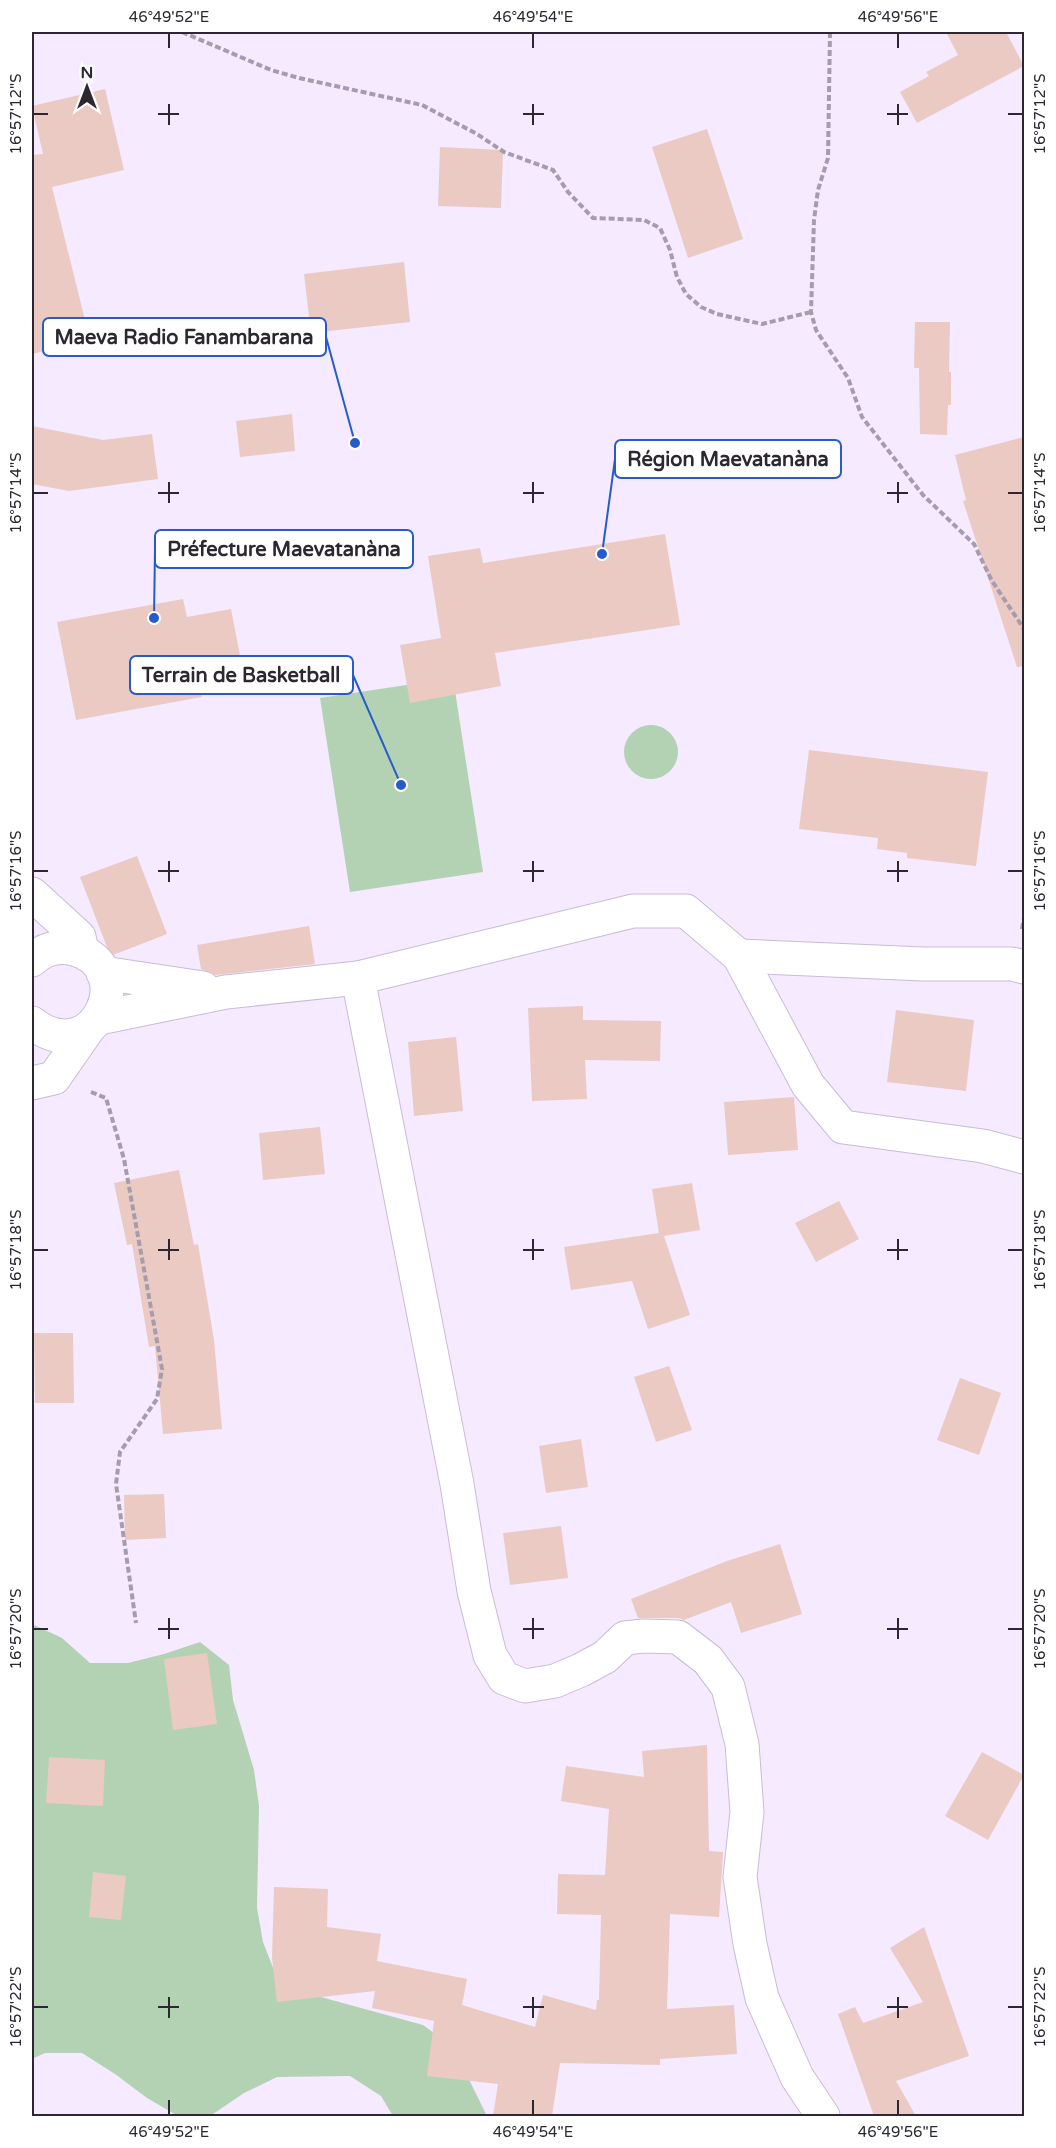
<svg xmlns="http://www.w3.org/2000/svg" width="1056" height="2148" viewBox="0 0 1056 2148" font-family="'Varela Round',sans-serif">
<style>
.green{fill:#b3d2b3}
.building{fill:#ebcac4}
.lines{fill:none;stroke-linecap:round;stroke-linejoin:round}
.minor-casing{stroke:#c9bcd5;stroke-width:35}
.path{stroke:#a59cac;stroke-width:4;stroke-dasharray:6 3;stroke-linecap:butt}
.minor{stroke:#fff;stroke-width:33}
.ticks{fill:none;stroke:#2c2730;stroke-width:2}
.leader{fill:none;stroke:#265cca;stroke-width:2}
.callout-dot{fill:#265cca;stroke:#fff;stroke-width:2}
.callout{fill:#fff;stroke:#265cca;stroke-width:2}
.callout-label{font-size:20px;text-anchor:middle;font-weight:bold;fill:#2c2730}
.neatline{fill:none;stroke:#2c2730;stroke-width:2}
.ticks-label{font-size:15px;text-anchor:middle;fill:#2c2730}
</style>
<rect width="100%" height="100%" fill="#f5eaff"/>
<g class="green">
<polygon points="453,678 483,872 350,892 320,698"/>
<circle cx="651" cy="752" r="27"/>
<polygon points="32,1624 62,1638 90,1663 128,1663 164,1654 200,1642 229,1665 233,1700 254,1770 259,1806 257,1908 263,1942 277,1978 310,1994 423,2025 453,2047 486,2114 490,2116 393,2116 381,2096 350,2076 277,2077 244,2093 213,2114 178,2116 147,2098 115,2074 82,2053 45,2053 32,2059"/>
</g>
<g class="building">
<polygon points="946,32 1006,32 1024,66 917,123 900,92 929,76 926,72 958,55"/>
<polygon points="105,89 124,170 52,187 90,340 32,354 32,155 43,154 32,106"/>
<polygon points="707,129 743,239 688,258 652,147"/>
<polygon points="440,147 503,150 501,208 438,206"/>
<polygon points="404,262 410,322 311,333 304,274"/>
<polygon points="915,322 950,322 949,372 951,372 951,405 948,405 947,435 920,434 919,368 914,368"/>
<polygon points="292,414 295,451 240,457 236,421"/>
<polygon points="32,426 103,440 152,434 158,479 69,491 32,484"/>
<polygon points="1024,437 1024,666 1017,667 963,501 966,500 955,455"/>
<polygon points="665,534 680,625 495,653 501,686 410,703 400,645 441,638 428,556 480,548 483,563"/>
<polygon points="183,599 187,617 231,609 244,676 200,684 202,697 76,720 57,622"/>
<polygon points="809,750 988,772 976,866 907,858 907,853 877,849 878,838 799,829"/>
<polygon points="137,856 167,934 113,955 107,947 80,877"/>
<polygon points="309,926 315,964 216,975 201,969 197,945"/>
<polygon points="583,1006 583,1020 661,1021 660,1061 585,1060 587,1099 532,1101 528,1008"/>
<polygon points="896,1010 974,1020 966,1091 887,1082"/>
<polygon points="456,1037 463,1111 414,1116 408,1042"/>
<polygon points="794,1097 798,1150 728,1155 724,1102"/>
<polygon points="320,1127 325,1174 263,1180 259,1133"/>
<polygon points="179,1170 194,1245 198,1244 214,1340 222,1429 163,1434 155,1346 149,1347 132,1244 127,1245 114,1183"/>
<polygon points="692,1183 700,1230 664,1236 690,1315 648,1329 632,1281 571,1290 564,1247 659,1233 652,1189"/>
<polygon points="839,1201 859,1239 816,1262 795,1223"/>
<polygon points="34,1333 73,1333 74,1403 35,1403"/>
<polygon points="669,1366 692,1430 656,1442 634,1377"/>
<polygon points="960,1378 1001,1393 979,1455 937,1440"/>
<polygon points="581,1439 588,1487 546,1493 539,1446"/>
<polygon points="164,1494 166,1538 125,1540 124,1495"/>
<polygon points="561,1526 568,1578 510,1585 503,1533"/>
<polygon points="780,1544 802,1614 741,1633 731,1602 684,1620 679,1618 638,1618 631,1599 727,1561"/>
<polygon points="207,1653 217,1724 173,1730 164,1659"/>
<polygon points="707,1745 709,1851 723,1852 719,1917 670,1914 667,2009 734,2005 737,2054 660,2059 660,2065 560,2063 552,2116 493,2116 498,2084 427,2076 434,2021 372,2008 375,1991 277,2002 272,1958 274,1887 328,1889 327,1927 381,1934 377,1961 467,1979 462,2005 535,2027 543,1995 596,2010 597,2000 599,2000 601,1915 557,1914 558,1874 605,1875 609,1809 561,1801 566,1766 644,1777 642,1751"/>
<polygon points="982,1752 1024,1775 988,1840 945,1816"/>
<polygon points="49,1757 105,1760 103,1806 46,1803"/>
<polygon points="93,1872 126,1876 121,1920 89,1917"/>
<polygon points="924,1927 969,2056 896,2081 916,2116 874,2116 838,2014 855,2007 863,2023 923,2002 890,1948"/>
</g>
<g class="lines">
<defs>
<g id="minor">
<polyline points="32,894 79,937 82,951"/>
<polyline points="739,956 808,1085 843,1127 983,1146 1024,1157"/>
<path d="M32,960C43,949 58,945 74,949C141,967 95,1072 32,1023"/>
<polyline points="103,973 203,988"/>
<polyline points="358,978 457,1484 474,1591 490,1655 504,1678 525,1686 555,1681 581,1670 605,1657 625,1638 644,1636 678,1637 708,1660 728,1687 742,1744 747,1812 740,1877 750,1944 762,1998 797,2077 823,2116"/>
<polyline points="99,1018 226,992 358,978 633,911 686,911 739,956 923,964 1012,964 1024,967"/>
<polyline points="32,1083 54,1078 88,1029"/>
</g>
</defs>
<use href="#minor" class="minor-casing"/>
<g class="path">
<polyline points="182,32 271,70 299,78 422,105 477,134 504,152 553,170 568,192 593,218 644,220 660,228 670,250 677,277 686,294 701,307 717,314 762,324 811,312"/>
<polyline points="830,32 828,158 818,190 814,220 811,312 816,330 848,378 862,417 923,495 974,544 992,581 1024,629"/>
<polyline points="1022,929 1024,918"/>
<polyline points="91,1092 106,1098 124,1159 162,1369 157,1399 120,1452 116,1484 136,1623"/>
</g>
<use href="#minor" class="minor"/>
</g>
<path class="ticks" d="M169,33V48M533,33V48M898,33V48M169,104V125M533,104V125M898,104V125M33,114H48M158,114H179M523,114H544M887,114H908M1008,114H1023M169,482V503M533,482V503M898,482V503M33,493H48M158,493H179M523,493H544M887,493H908M1008,493H1023M169,861V882M533,861V882M898,861V882M33,871H48M158,871H179M523,871H544M887,871H908M1008,871H1023M169,1239V1260M533,1239V1260M898,1239V1260M33,1250H48M158,1250H179M523,1250H544M887,1250H908M1008,1250H1023M169,1618V1639M533,1618V1639M898,1618V1639M33,1629H48M158,1629H179M523,1629H544M887,1629H908M1008,1629H1023M169,1997V2018M533,1997V2018M898,1997V2018M33,2007H48M158,2007H179M523,2007H544M887,2007H908M1008,2007H1023M169,2100V2115M533,2100V2115M898,2100V2115"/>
<path class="leader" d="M355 443L326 337M602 554L615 459M154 618L155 549M401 785L353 675"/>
<g class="callout-dot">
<circle cx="355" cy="443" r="6"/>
<circle cx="602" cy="554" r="6"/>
<circle cx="154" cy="618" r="6"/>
<circle cx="401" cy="785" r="6"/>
</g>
<g class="callout">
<rect x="43" y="318" width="283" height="38" rx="6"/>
<rect x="615" y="440" width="226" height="38" rx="6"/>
<rect x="155" y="530" width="258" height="38" rx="6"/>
<rect x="130" y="656" width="223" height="38" rx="6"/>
</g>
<g class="callout-label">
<text x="184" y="344">Maeva Radio Fanambarana</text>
<text x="728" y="466">Région Maevatanàna</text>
<text x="284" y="556">Préfecture Maevatanàna</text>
<text x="241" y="682">Terrain de Basketball</text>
</g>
<rect width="1056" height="2148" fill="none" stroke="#ffffff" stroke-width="66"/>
<g transform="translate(87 87)" stroke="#ffffff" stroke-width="4.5" paint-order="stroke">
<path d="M0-4.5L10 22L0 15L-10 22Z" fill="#2c2730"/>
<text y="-9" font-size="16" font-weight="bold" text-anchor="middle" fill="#2c2730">N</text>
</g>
<rect x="33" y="33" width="990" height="2082" class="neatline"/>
<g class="ticks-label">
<text x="169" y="22">46°49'52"E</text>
<text x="533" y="22">46°49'54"E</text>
<text x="898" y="22">46°49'56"E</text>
<text transform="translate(16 114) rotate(-90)" y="5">16°57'12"S</text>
<text transform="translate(1040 114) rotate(-90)" y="5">16°57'12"S</text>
<text transform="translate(16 493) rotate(-90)" y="5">16°57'14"S</text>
<text transform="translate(1040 493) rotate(-90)" y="5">16°57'14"S</text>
<text transform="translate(16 871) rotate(-90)" y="5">16°57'16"S</text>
<text transform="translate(1040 871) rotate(-90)" y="5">16°57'16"S</text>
<text transform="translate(16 1250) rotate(-90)" y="5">16°57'18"S</text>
<text transform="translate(1040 1250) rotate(-90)" y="5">16°57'18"S</text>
<text transform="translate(16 1629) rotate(-90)" y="5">16°57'20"S</text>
<text transform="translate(1040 1629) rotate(-90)" y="5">16°57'20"S</text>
<text transform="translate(16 2007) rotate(-90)" y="5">16°57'22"S</text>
<text transform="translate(1040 2007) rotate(-90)" y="5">16°57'22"S</text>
<text x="169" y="2137">46°49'52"E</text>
<text x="533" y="2137">46°49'54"E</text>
<text x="898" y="2137">46°49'56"E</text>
</g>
</svg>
